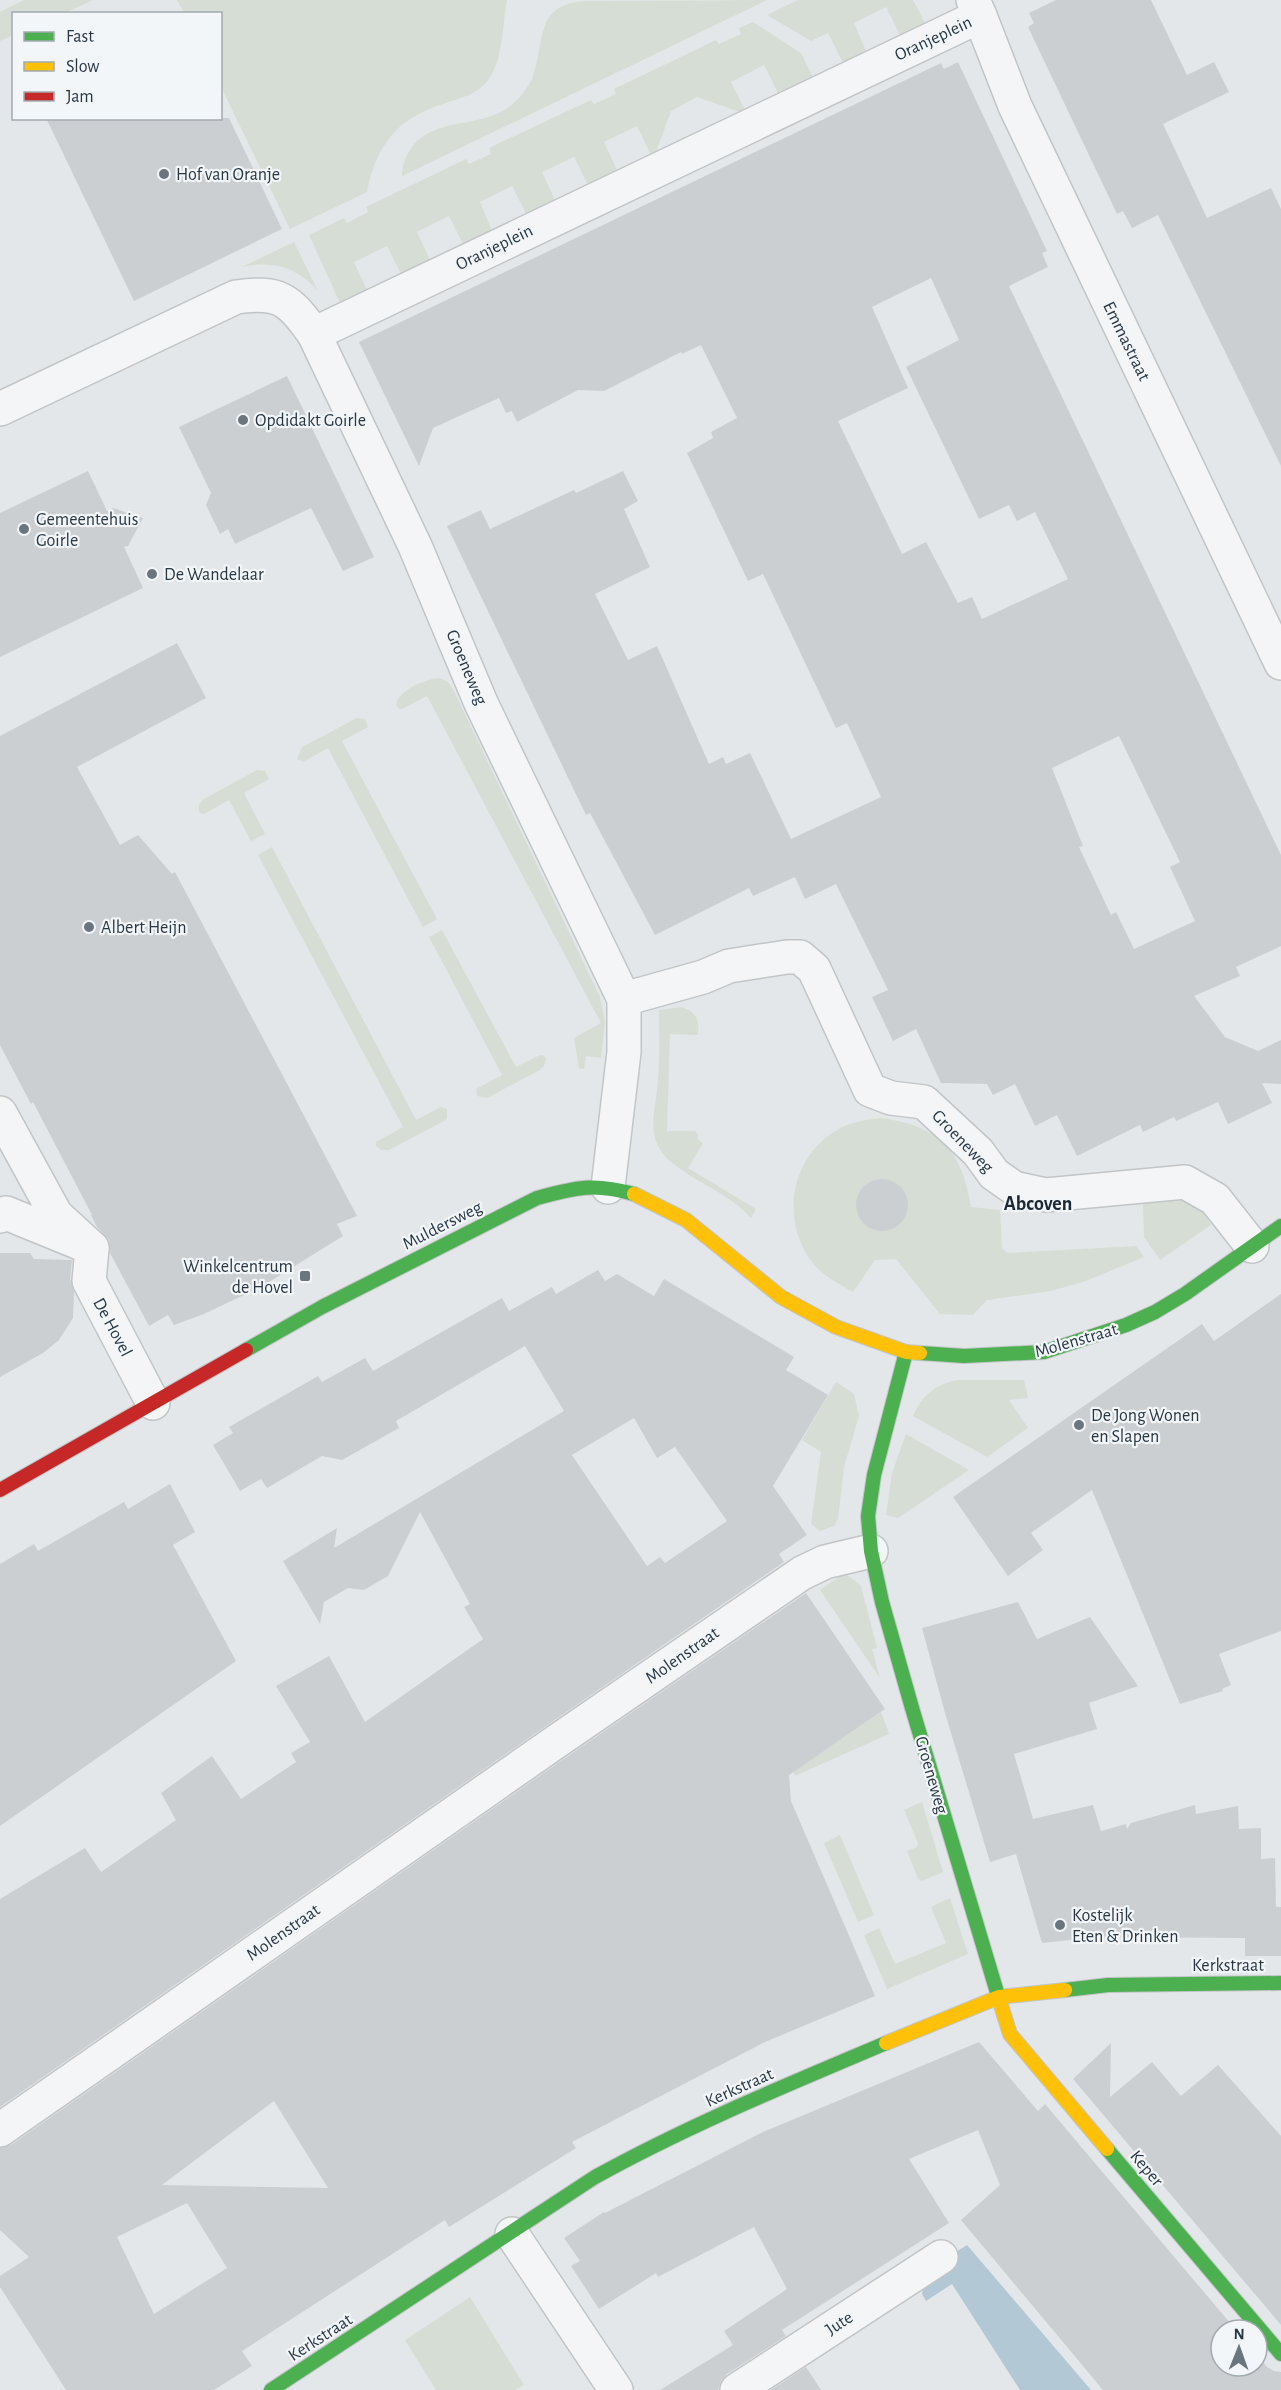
<svg xmlns="http://www.w3.org/2000/svg" width="1281" height="2390" viewBox="0 0 1281 2390" font-family="'Alegreya Sans',sans-serif">
<style>
.green{fill:#d6ddd4}
.water{fill:#b2c8d5}
.building{fill:#cccfd2;fill-rule:evenodd}
.lines{fill:none;stroke-linecap:round;stroke-linejoin:round}
.street-casing{stroke:#c2c5c7;stroke-width:36}
.fast-casing{stroke:#c2c5c7;stroke-width:16}
.slow-casing{stroke:#c2c5c7;stroke-width:16}
.jam-casing{stroke:#c2c5c7;stroke-width:16}
.street{stroke:#f3f5f6;stroke-width:33}
.fast{stroke:#4caf50;stroke-width:14}
.slow{stroke:#ffc107;stroke-width:14}
.jam{stroke:#c62828;stroke-width:14}
.poi-dot{fill:#6a757e;stroke:#f2f6f8;stroke-width:2}
.labels{text-anchor:middle;stroke-width:4.5;stroke-linejoin:round;paint-order:stroke}
.street-label{font-size:18px;fill:#293744;stroke:#f2f6f8}
.poi-label{font-size:18px;fill:#293744;stroke:#f2f6f8;text-anchor:start}
.neighbourhood-label{font-size:20px;font-weight:bold;fill:#1c2835;stroke:#f2f6f8}
</style>
<rect width="100%" height="100%" fill="#e4e7e9"/>
<g class="green">
<polygon points="24,0 93,0 65,13 14,14 13,35 0,41 0,12"/>
<path d="M177,0H507C502,25 504,59 488,80C477,95 460,98 443,104C397,118 376,146 367,192L290,229L221,87L220,14L184,13Z"/>
<path d="M767,0L402,176C402,167 405,158 410,150C432,116 480,129 509,107C518,100 527,89 532,79C546,43 533,4 585,1Z"/>
<polygon points="798,0 913,0 925,23 900,35 886,7 854,23 866,51 843,63 828,33 811,41 767,15"/>
<polygon points="753,22 801,53 813,77 778,93 764,65 731,82 745,110 740,112 697,97 671,111 656,152 651,155 637,126 604,142 617,170 588,185 574,157 542,172 555,200 526,214 512,186 480,202 492,231 463,244 449,216 417,232 430,260 401,274 387,246 354,262 367,290 340,303 309,235 344,218 347,223 368,212 366,207 466,159 469,164 491,154 489,148 591,100 594,104 616,94 614,89 716,40 719,44 741,34 739,28"/>
<path d="M294,242L318,291C298,267 271,260 242,267Z"/>
<path d="M439,678L447,681L453,689L600,997L605,1022L601,1058L586,1056L584,1069L579,1068L574,1038L601,1023L427,696L402,709H399L396,705C398,690 426,679 439,678Z"/>
<polygon points="357,718 365,719 368,727 342,741 437,919 423,927 328,748 303,762 297,759 302,747"/>
<path d="M257,770L265,771L269,779L244,793L265,834L251,841L229,800L204,814L200,813C197,807 199,803 204,799Z"/>
<polygon points="272,847 416,1120 441,1107 447,1109 447,1118 444,1121 389,1150 381,1150 376,1146 376,1142 403,1127 258,855"/>
<polygon points="442,930 516,1067 540,1055 543,1055 546,1058 544,1066 540,1070 487,1098 477,1096 476,1089 502,1075 429,937"/>
<path d="M681,1007C696,1011 700,1020 698,1035L670,1034L667,1131H695L698,1134V1140L703,1143L688,1168L756,1209L751,1218C730,1194 699,1184 675,1165C642,1141 656,1112 658,1080C660,1057 659,1033 659,1010Z"/>
<path d="M881,1118C939,1126 962,1149 971,1207L1000,1210L1002,1248L1007,1253L1136,1246L1144,1257L1086,1281L1051,1291L987,1300L973,1315L940,1314L896,1259L875,1260L853,1292C841,1285 825,1277 815,1266C780,1224 788,1159 837,1130C850,1122 866,1120 881,1118Z"/>
<polygon points="1186,1198 1201,1208 1211,1225 1160,1260 1144,1237 1143,1203 1145,1200"/>
<path d="M958,1380H1024L1028,1398L1009,1400L1028,1428L987,1457L913,1416C922,1395 936,1384 958,1380Z"/>
<polygon points="836,1382 854,1394 859,1416 844,1467 838,1519 834,1526 820,1531 811,1524 821,1452 802,1440"/>
<polygon points="906,1434 969,1470 898,1518 886,1515 892,1473"/>
<polygon points="845,1573 861,1586 877,1648 872,1649 880,1678 820,1590"/>
<polygon points="881,1712 889,1734 795,1776 790,1765 827,1749"/>
<polygon points="922,1802 943,1872 922,1881 918,1879 907,1851 917,1847 918,1843 904,1810"/>
<polygon points="840,1835 874,1915 858,1922 824,1843"/>
<polygon points="950,1898 968,1954 887,1989 864,1935 879,1928 895,1964 946,1943 931,1907"/>
<polygon points="470,2297 524,2385 515,2390 436,2390 405,2340"/>
</g>
<polygon class="water" points="967,2245 1091,2390 1020,2390 952,2284 926,2301 922,2294 923,2288 957,2266 951,2255"/>
<g class="building">
<polygon points="1056,0 1151,0 1187,75 1214,62 1229,92 1163,124 1207,218 1271,188 1281,209 1281,466 1158,215 1132,228 1123,211 1117,214 1028,27 1034,23 1029,13"/>
<path d="M958,62L1047,251L1042,253L1048,267L1009,286L1281,855V946L1236,967L1240,976L1194,996L1225,1037L1258,1051L1281,1040V1084L1262,1083L1272,1103L1228,1124L1218,1102L1176,1121L1174,1117L1143,1132L1140,1125L1077,1156L1057,1115L1035,1126L1015,1084L993,1095L987,1084L941,1083L916,1029L893,1041L872,997L888,990L836,884L805,899L795,877L753,896L749,888L655,935L590,813L586,815L447,526L481,510L490,529L574,490L576,493L623,471L638,501L624,509L650,567L595,594L628,660L657,646L709,764L723,757L726,764L750,753L791,839L881,797L847,723L836,728L763,574L748,581L687,453L713,438L711,432L737,418L701,345L682,354L681,352L604,391L578,390L517,422L512,411L506,413L499,398L433,428L419,466L359,342L941,63L944,69ZM931,278L959,340L906,367L979,519L1009,505L1017,521L1035,512L1068,579L982,619L972,597L958,603L926,542L902,554L838,421L908,388L872,307ZM1119,736L1180,862L1170,867L1195,921L1134,949L1116,912L1111,915L1079,847L1083,846L1052,768Z"/>
<polygon points="46,118 229,118 282,229 134,301"/>
<polygon points="287,376 374,557 343,571 311,508 235,544 228,529 220,534 206,505 211,493 179,427"/>
<polygon points="88,471 107,511 113,508 143,518 128,546 124,547 143,588 0,657 0,513"/>
<polygon points="177,643 206,698 77,767 120,845 138,835 172,874 175,872 357,1216 337,1224 343,1236 261,1287 204,1314 174,1325 168,1315 149,1326 110,1253 109,1240 97,1227 91,1215 92,1215 33,1102 31,1104 0,1045 0,736"/>
<circle cx="882" cy="1205" r="26"/>
<polygon points="0,1253 30,1253 34,1259 72,1260 70,1279 74,1292 73,1318 59,1340 43,1353 0,1377"/>
<path d="M598,1270L605,1281L617,1274L654,1296L664,1279L794,1357L786,1370L828,1395L773,1486L807,1535L779,1554L784,1562L546,1726L0,2107V1899L85,1848L101,1872L176,1820L161,1793L212,1756L241,1799L296,1762L291,1753L310,1742L276,1686L329,1656L365,1722L483,1639L464,1607L470,1604L420,1512L388,1576L364,1590L348,1588L324,1602L320,1624L283,1561L337,1528L334,1548L564,1411L525,1346L396,1421L399,1428L342,1460L322,1456L267,1488L261,1479L240,1491L213,1445L233,1433L229,1427L318,1376L322,1382L365,1358L373,1371L502,1298L509,1311L552,1287L556,1294ZM634,1418L657,1458L675,1447L727,1521L665,1563L660,1557L647,1566L572,1455Z"/>
<polygon points="1281,1294 1281,1631 1219,1654 1231,1685 1222,1689 1223,1691 1180,1704 1092,1490 1031,1533 1043,1550 1008,1576 953,1497 1202,1324 1214,1341"/>
<polygon points="170,1484 195,1532 173,1545 236,1661 0,1826 0,1564 34,1544 38,1551 124,1502 128,1509"/>
<path d="M806,1593L885,1709L789,1775L791,1801L875,1996L765,2042L572,2142L576,2148L449,2227L445,2220L242,2351L252,2366L214,2390H66L0,2287V2276L29,2257L0,2230V2148L11,2145L568,1756ZM274,2101L328,2188L162,2185ZM187,2203L227,2268L154,2314L117,2237Z"/>
<polygon points="1018,1602 1037,1639 1090,1617 1138,1686 1089,1703 1097,1729 1014,1754 1033,1819 1093,1805 1101,1831 1126,1824 1127,1829 1131,1823 1195,1805 1196,1814 1238,1806 1239,1829 1261,1828 1261,1859 1275,1858 1276,1907 1281,1907 1281,1956 1245,1956 1245,1938 1098,1937 1042,1943 1016,1854 990,1862 945,1713 922,1628"/>
<polygon points="979,2042 1038,2111 1045,2104 1236,2330 1221,2330 1221,2366 1257,2366 1257,2355 1267,2367 1274,2371 1281,2372 1281,2390 1103,2390 961,2220 1000,2185 978,2130 909,2159 949,2223 782,2330 786,2336 727,2374 721,2381 718,2390 660,2390 733,2345 724,2331 787,2289 754,2227 658,2277 656,2273 599,2309 571,2266 580,2261 564,2238 604,2212 605,2213 763,2132"/>
<polygon points="1111,2043 1110,2097 1152,2062 1181,2096 1218,2065 1281,2136 1281,2325 1073,2079"/>
<polygon points="806,2367 821,2390 771,2390"/>
</g>
<g class="lines">
<defs>
<g id="street">
<polyline points="980,16 1015,106 1281,663"/>
<polyline points="314,334 415,546 481,703 624,999 624,1052 608,1187"/>
<path d="M0,409L236,297C280,291 289,299 314,334L980,16L973,0"/>
<polyline points="624,999 703,977 729,966 787,957 800,957 814,969 870,1090 891,1098 924,1102 978,1152 994,1174 1014,1188 1046,1195 1185,1182 1215,1199 1252,1246"/>
<polyline points="0,1113 56,1215 92,1248 6,1213 0,1216"/>
<polyline points="92,1248 89,1281 153,1403"/>
<polyline points="0,2130 557,1741 802,1573 825,1562 871,1551"/>
<polyline points="512,2234 616,2390"/>
<polyline points="737,2390 941,2257"/>
</g>
<g id="fast">
<path d="M246,1350L322,1307L537,1198C577,1187 594,1183 634,1194"/>
<polyline points="906,1352 874,1475 868,1516 871,1551 882,1602 912,1708 999,1999"/>
<polyline points="920,1353 964,1356 1044,1352 1126,1325 1155,1312 1185,1294 1281,1226"/>
<polyline points="1065,1990 1108,1985 1281,1983"/>
<polyline points="1107,2149 1281,2354"/>
<path d="M271,2390L595,2177C689,2125 787,2085 886,2043"/>
</g>
<g id="slow">
<polyline points="634,1194 686,1220 781,1297 836,1327 906,1352 920,1353"/>
<polyline points="999,1999 1010,2034 1107,2149"/>
<polyline points="886,2043 999,1997 1065,1990"/>
</g>
<polyline id="jam" points="0,1490 246,1350"/>
</defs>
<use href="#street" class="street-casing"/>
<use href="#fast" class="fast-casing"/>
<use href="#slow" class="slow-casing"/>
<use href="#jam" class="jam-casing"/>
<use href="#street" class="street"/>
<use href="#fast" class="fast"/>
<use href="#slow" class="slow"/>
<use href="#jam" class="jam"/>
</g>
<g class="poi-dot">
<circle cx="164" cy="174" r="6"/>
<circle cx="243" cy="420" r="6"/>
<circle cx="24" cy="529" r="6"/>
<circle cx="152" cy="574" r="6"/>
<circle cx="89" cy="927" r="6"/>
<rect x="299" y="1270" width="12" height="12" rx="3"/>
<circle cx="1079" cy="1425" r="6"/>
<circle cx="1060" cy="1925" r="6"/>
</g>
<g class="labels">
<g class="street-label">
<text transform="translate(933 38) rotate(-25)" y="6">Oranjeplein</text>
<text transform="translate(494 247) rotate(-26)" y="6">Oranjeplein</text>
<text transform="translate(1127 341) rotate(64)" y="6">Emmastraat</text>
<text transform="translate(467 667) rotate(67)" y="6">Groeneweg</text>
<text transform="translate(963 1141) rotate(46)" y="6">Groeneweg</text>
<text transform="translate(442 1225) rotate(-27)" y="6">Muldersweg</text>
<text transform="translate(113 1327) rotate(62)" y="6">De Hovel</text>
<text transform="translate(1076 1340) rotate(-16)" y="6">Molenstraat</text>
<text transform="translate(682 1655) rotate(-35)" y="6">Molenstraat</text>
<text transform="translate(932 1775) rotate(74)" y="6">Groeneweg</text>
<text transform="translate(283 1932) rotate(-35)" y="6">Molenstraat</text>
<text x="1228" y="1971">Kerkstraat</text>
<text transform="translate(739 2087) rotate(-24)" y="6">Kerkstraat</text>
<text transform="translate(1147 2168) rotate(50)" y="6">Keper</text>
<text transform="translate(839 2323) rotate(-33)" y="6">Jute</text>
<text transform="translate(320 2337) rotate(-33)" y="6">Kerkstraat</text>
</g>
<g class="poi-label">
<text x="176" y="180">Hof van Oranje</text>
<text x="255" y="426">Opdidakt Goirle</text>
<text x="36" y="525">Gemeentehuis<tspan x="36" dy="21">Goirle</tspan></text>
<text x="164" y="580">De Wandelaar</text>
<text x="101" y="933">Albert Heijn</text>
<text x="293" y="1272" text-anchor="end">Winkelcentrum<tspan x="293" dy="21">de Hovel</tspan></text>
<text x="1091" y="1421">De Jong Wonen<tspan x="1091" dy="21">en Slapen</tspan></text>
<text x="1072" y="1921">Kostelijk<tspan x="1072" dy="21">Eten &amp; Drinken</tspan></text>
</g>
<g class="neighbourhood-label">
<text x="1038" y="1210">Abcoven</text>
</g>
</g>
<rect x="12" y="12" width="210" height="108" fill="#f2f6f8" stroke="#a2aab0" stroke-width="1.5"/>
<rect x="24" y="32" width="30" height="9" fill="#4caf50" stroke="#a2aab0" stroke-width="1.5"/>
<text x="66" y="42" font-size="18" fill="#293744">Fast</text>
<rect x="24" y="62" width="30" height="9" fill="#ffc107" stroke="#a2aab0" stroke-width="1.5"/>
<text x="66" y="72" font-size="18" fill="#293744">Slow</text>
<rect x="24" y="92" width="30" height="9" fill="#c62828" stroke="#a2aab0" stroke-width="1.5"/>
<text x="66" y="102" font-size="18" fill="#293744">Jam</text>
<g transform="translate(1239 2348) rotate(1)"><circle r="28" fill="#f2f6f8" stroke="#a2aab0" stroke-width="1.5"/>
<path d="M0-4.5L10 22L0 15L-10 22Z" fill="#6a757e"/>
<text y="-9" font-size="16" font-weight="bold" text-anchor="middle" fill="#293744">N</text>
</g>
</svg>
